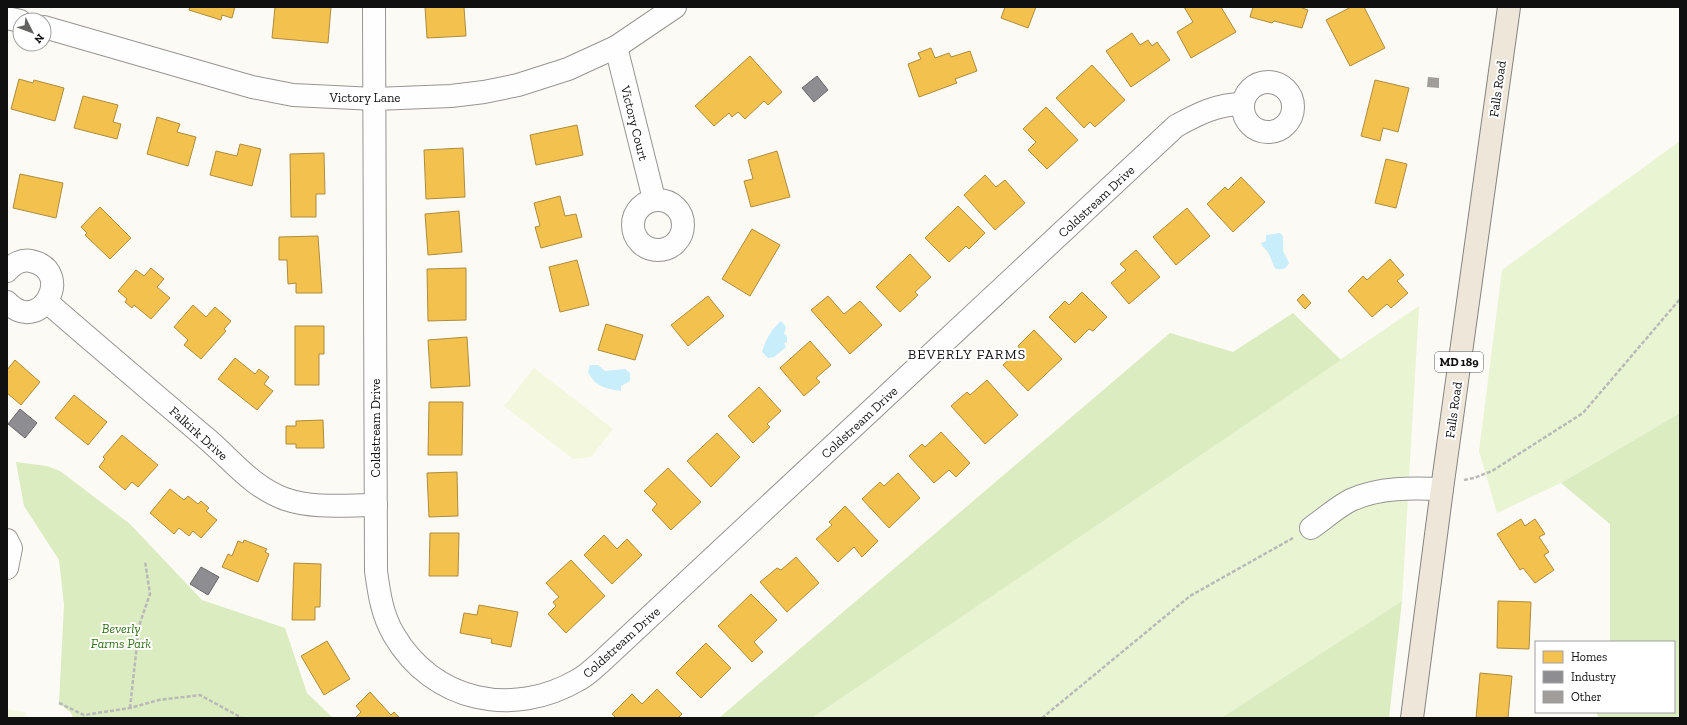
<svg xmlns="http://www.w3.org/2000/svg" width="1687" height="725" viewBox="0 0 1687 725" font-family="'Zilla Slab',serif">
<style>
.green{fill:#e9f4d3}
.forest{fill:#daecc0}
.pitch{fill:#f2f7dd}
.water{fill:#c8edfb}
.homes{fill:#f2c14e;stroke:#ae8c3b}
.industry{fill:#8d8d92;stroke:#68686b}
.building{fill:#a09d9a}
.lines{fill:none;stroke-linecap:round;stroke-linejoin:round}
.minor-casing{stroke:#969593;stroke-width:24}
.major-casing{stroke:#848380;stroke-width:24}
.path{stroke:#b9b9b8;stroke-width:2.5;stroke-dasharray:4 2;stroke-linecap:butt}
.minor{stroke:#fffefe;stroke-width:22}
.major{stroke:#eee6d9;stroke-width:22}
.labels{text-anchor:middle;stroke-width:4;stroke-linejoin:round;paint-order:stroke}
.shield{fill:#fff;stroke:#585858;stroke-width:1}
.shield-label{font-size:12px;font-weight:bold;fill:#101010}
.street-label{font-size:13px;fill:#101010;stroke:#fff}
.park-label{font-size:13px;font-style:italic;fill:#337018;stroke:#fff}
.neighbourhood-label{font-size:14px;letter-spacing:1px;fill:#101010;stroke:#fff}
</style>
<rect width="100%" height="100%" fill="#fcfaf5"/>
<g class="green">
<polygon points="1680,141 1680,413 1561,483 1497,513 1479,451 1502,270"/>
<polygon points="1419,306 1402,601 1221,718 812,718"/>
</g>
<g class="forest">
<polygon points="1293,313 1341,360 812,718 719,718 1170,333 1233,352"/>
<polygon points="1680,413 1680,718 1599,718 1596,712 1674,712 1674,642 1610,642 1610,524 1561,483"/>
<polygon points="16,462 47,466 60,471 130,524 202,600 285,628 307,693 333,718 73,718 71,713 59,703 64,605 59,560 24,506"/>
<polygon points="1402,601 1389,718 1221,718"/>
</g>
<g class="pitch">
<polygon points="534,368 613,429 591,457 573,459 504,406"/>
<polygon points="7,709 26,712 25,718 7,718"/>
</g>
<g class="water">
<path d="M1280,233L1283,236V251L1289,263C1286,269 1283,270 1276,269C1272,264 1272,260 1269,254C1267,250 1263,248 1261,243L1266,241V235Z"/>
<path d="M781,321L786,327L784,334L787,336V342L784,343L786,347L774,357L768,358L762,352C766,339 771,330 781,321Z"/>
<path d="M590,365H598L605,371L625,369L630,373V381L621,386V391C604,388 596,387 588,372Z"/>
</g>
<g class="homes">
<polygon points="190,7 235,7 232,18 222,15 221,20 189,10"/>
<polygon points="275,7 331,7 328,43 272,38"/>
<polygon points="425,7 464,7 466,36 427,38"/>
<polygon points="1005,7 1036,7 1028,28 1001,18"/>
<polygon points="1184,7 1221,7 1236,32 1191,58 1177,32 1193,22"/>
<polygon points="1253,7 1300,7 1308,10 1302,28 1274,21 1272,23 1250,17"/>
<polygon points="1351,7 1364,7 1385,48 1350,66 1326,20"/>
<polygon points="1132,33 1140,45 1148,40 1152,46 1157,42 1170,60 1131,87 1106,51"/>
<polygon points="931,48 935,58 949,53 951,57 970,51 977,71 955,79 957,83 919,97 908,64 921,59 918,53"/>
<polygon points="750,56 782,92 768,105 764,101 745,119 738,112 732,117 729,113 714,126 695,106"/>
<polygon points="1092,65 1125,100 1095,127 1090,122 1084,128 1056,98"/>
<polygon points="19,79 33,83 34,80 64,88 55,121 11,109"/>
<polygon points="1375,80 1409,88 1398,132 1383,128 1380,141 1361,136"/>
<polygon points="83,96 118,105 113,122 121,124 117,139 74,128"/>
<polygon points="1046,107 1078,140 1047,169 1028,150 1036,142 1023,129"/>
<polygon points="157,117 180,124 177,132 196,137 188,166 147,154"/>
<polygon points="577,125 583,155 536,165 530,135"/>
<polygon points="240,144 261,149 252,186 210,175 216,151 237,156"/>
<polygon points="463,148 465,197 426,199 424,150"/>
<polygon points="777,151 790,197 751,207 744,181 753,179 748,160"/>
<polygon points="324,153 325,194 316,194 316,217 291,217 290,154"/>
<polygon points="1386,159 1407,164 1396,208 1375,203"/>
<polygon points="20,174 63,183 56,218 13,208"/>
<polygon points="985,175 996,187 1005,180 1025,203 995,230 964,195"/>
<polygon points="1241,177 1265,202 1233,232 1207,204 1225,187 1228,190"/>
<polygon points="560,196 565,216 576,214 582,237 541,248 535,227 540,226 534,203"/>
<polygon points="958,206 985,233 969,249 966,246 949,262 925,238"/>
<polygon points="100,207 131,238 110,259 85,235 87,233 81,227"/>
<polygon points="1187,208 1210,236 1176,265 1153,237"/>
<polygon points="459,211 462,252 428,255 425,214"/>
<polygon points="752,229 780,245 750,296 722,279"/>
<polygon points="318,236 322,293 296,293 296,283 288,284 287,260 279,260 279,237"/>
<polygon points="1136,250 1160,277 1129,304 1111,283 1126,270 1120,264"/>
<polygon points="910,254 931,277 915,292 918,295 900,312 876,287"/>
<polygon points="1390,259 1404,275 1397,281 1408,293 1391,308 1387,304 1372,317 1348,291 1363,276 1367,280"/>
<polygon points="577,260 589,305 560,312 549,267"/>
<polygon points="151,268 164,279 157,287 170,298 151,319 134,305 132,308 125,302 127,299 118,291 136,270 144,276"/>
<polygon points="466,268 466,320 428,321 427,269"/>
<polygon points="1082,292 1107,317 1093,331 1089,329 1075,343 1049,317 1065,301 1069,305"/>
<polygon points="1303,294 1311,303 1305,309 1297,300"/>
<polygon points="708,296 724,316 688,346 671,325"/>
<polygon points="828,296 844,314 860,301 882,325 850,354 811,310"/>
<polygon points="193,305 206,317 215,307 231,321 224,329 226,331 201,359 184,345 188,340 174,327"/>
<polygon points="606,324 643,335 635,360 598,350"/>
<polygon points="295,326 324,326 324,354 319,354 319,385 295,385"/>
<polygon points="1034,330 1062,359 1028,391 1003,365 1020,349 1018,346"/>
<polygon points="467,337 470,386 431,388 428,340"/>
<polygon points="810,341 831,365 816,378 820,382 804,396 780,368"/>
<polygon points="235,358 255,374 259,369 269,377 264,384 273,391 257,410 218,379"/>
<polygon points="15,360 40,382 21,405 7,393 7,370"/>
<polygon points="987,380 1018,415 985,444 951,406 967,392 970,395"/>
<polygon points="759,387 781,411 767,424 770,427 753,443 728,416"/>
<polygon points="74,395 107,422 88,445 55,418"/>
<polygon points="429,402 463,402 462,455 428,455"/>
<polygon points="323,420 324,448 296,448 296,444 286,444 286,426 296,426 296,421"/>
<polygon points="941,432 970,463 956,477 949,470 934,483 909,456 922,444 925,447"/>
<polygon points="717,433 740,457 711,487 687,461"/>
<polygon points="122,435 158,465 138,487 132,482 125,490 99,467 105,459 103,457"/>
<polygon points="668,468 701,502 671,530 652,510 657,504 644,491"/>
<polygon points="457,472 458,516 429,517 427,473"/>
<polygon points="898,473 920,498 889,528 862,499 880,482 884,486"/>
<polygon points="170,489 184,500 188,496 198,504 201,501 209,508 206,511 217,520 201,538 193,531 189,536 179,528 174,534 150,513"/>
<polygon points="845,506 878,541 862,557 854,547 838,562 816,539 832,525 829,522"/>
<polygon points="1521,519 1525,526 1535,519 1545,534 1539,537 1549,552 1544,555 1554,570 1535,583 1523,568 1520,570 1497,534"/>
<polygon points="430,533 459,533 458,576 429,576"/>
<polygon points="604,535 617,549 627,539 642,555 612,584 584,555"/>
<polygon points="244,540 267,549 265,552 269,554 258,582 222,567 228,554 232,556 238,541 243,543"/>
<polygon points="796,557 819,583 787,612 760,582 777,568 781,570"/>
<polygon points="571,560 605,596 566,633 548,614 556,606 553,602 559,597 546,583"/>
<polygon points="294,563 321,564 320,607 315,607 315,620 292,620"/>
<polygon points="751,594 777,620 754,642 763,652 752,662 718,626"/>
<polygon points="1498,601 1531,602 1529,649 1497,648"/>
<polygon points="479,605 518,612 511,647 491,643 492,639 460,633 464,613 477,615"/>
<polygon points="327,641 350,679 324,695 301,656"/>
<polygon points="706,643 731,668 701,698 676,673"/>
<polygon points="1480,673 1512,676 1508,718 1476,718"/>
<polygon points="657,689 682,714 678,718 616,718 612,714 632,694 642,704"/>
<polygon points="370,692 391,715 394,712 400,718 355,718 361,712 356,706"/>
</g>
<g class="industry">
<polygon points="817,76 828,90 814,102 802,88"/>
<polygon points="20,409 37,423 25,438 8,424"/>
<polygon points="201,567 219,577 208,595 190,584"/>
</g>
<polygon class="building" points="1428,77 1439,78 1439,88 1427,87"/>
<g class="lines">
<defs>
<g id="minor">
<path d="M374,7L376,571C379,593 382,615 394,635C433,702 513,718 578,680C586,676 593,669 600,663L1176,126C1198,114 1217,104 1243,104"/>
<polyline points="7,18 20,21"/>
<polyline points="44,27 252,87 293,95 375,99 451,96 484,92 518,85 568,69 616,47 675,7"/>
<polyline points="616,47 654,199"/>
<circle cx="1268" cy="107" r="25"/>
<circle cx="658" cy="225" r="25"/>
<path d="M7,271C13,264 22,259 31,261C76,271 40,337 7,302"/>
<path d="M47,302C100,348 153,393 206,438C232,460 252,487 285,499C314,509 346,505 376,505"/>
<path d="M1311,528C1324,519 1337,507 1351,500C1380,487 1411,488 1442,489"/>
<polyline points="7,540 11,548 7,568"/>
</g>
<polyline id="major" points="1412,718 1442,489 1509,7"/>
</defs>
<use href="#minor" class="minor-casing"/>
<use href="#major" class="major-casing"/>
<g class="path">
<polyline points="1464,480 1474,478 1492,471 1583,413 1680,299"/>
<polyline points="59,703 84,715 130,708 159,700 200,695 242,718"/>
<polyline points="130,708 139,626 150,594 145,561"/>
<polyline points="1042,718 1190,596 1293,538"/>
</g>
<use href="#minor" class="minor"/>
<use href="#major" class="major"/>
</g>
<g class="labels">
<rect class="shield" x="1435" y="352" width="48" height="20" rx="3"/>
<g class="shield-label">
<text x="1459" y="366">MD 189</text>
</g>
<g class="street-label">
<text transform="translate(1497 89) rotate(-82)" y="5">Falls Road</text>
<text x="365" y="102">Victory Lane</text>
<text transform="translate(635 123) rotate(76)" y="5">Victory Court</text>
<text transform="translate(1096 201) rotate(-43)" y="5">Coldstream Drive</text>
<text transform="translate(1453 410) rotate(-82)" y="5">Falls Road</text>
<text transform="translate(859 422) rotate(-43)" y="5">Coldstream Drive</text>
<text transform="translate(375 428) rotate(-90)" y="5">Coldstream Drive</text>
<text transform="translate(199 433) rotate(42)" y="5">Falkirk Drive</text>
<text transform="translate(621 642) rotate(-42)" y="5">Coldstream Drive</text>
</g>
<g class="park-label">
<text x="121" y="633">Beverly<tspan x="121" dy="15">Farms Park</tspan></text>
</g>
<g class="neighbourhood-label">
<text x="967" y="359">BEVERLY FARMS</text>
</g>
</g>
<rect width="1687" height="725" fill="none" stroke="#101010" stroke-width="16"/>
<rect x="1535" y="641" width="140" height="72" fill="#ffffff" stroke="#9f9f9f"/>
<rect x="1543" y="651" width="20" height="12" fill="#f2c14e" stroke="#9f9f9f"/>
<text x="1571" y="661" font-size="12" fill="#101010">Homes</text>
<rect x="1543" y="671" width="20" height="12" fill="#8d8d92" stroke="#9f9f9f"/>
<text x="1571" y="681" font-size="12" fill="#101010">Industry</text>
<rect x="1543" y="691" width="20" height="12" fill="#a09d9a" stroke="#9f9f9f"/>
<text x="1571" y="701" font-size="12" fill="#101010">Other</text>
<g transform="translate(32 32) rotate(132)"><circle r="19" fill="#ffffff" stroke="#9f9f9f"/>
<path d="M0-3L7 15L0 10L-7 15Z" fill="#636260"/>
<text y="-6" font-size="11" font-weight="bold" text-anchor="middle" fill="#101010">N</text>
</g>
</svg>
